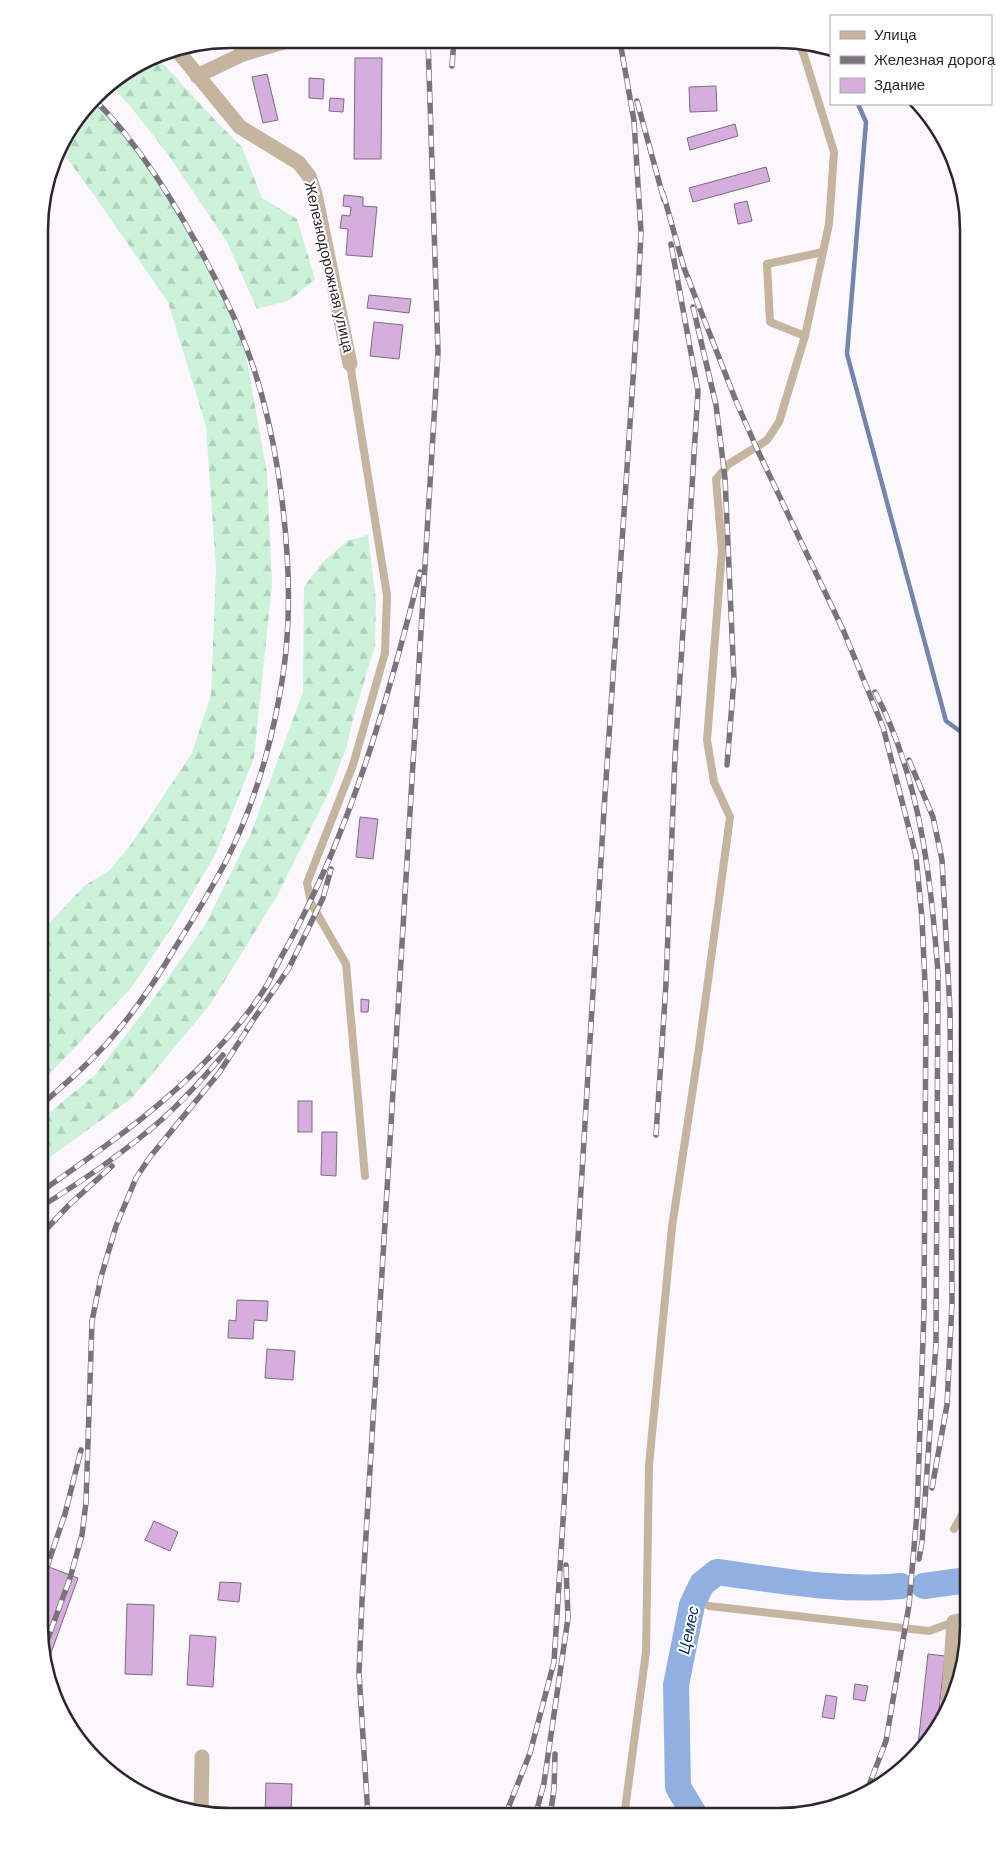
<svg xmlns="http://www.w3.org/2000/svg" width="1007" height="1856" viewBox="0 0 1007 1856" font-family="Helvetica,sans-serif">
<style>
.forest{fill:url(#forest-firs)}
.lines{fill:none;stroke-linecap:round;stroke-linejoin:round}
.stream{stroke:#7386ad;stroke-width:4.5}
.river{stroke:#91b0e2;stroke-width:26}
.building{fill:#d6aede;stroke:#806a84}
.service{stroke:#c5b59f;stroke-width:8}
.minor{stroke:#c5b59f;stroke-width:15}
.rail-casing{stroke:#7a737c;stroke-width:5.5}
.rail{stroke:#fff;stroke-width:4;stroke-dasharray:11;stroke-linecap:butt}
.labels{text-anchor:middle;stroke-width:4;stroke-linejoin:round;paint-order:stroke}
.street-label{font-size:15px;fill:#2e2530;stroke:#fff}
.water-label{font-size:16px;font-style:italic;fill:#0c306b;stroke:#fff}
.rim{fill:none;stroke:#2e2530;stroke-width:2.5}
</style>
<defs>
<pattern id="forest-firs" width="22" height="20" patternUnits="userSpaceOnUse" patternTransform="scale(1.25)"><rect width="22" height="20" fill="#ccf3da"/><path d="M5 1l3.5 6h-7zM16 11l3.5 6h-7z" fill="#b0d0bb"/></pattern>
</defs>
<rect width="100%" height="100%" fill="#fcf7fd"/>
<g class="forest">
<polygon points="155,55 216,121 242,147 262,198 297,219 315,279 290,300 257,309 227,242 167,153 130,106 109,83"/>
<polygon points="93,100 155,172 205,251 245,350 267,473 272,584 254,758 216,853 178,918 132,987 39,1085 40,933 84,886 109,871 132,843 192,753 211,695 216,569 206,426 168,302 94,195 58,146"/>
<polygon points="368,535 376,600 375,646 354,715 346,749 329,792 277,896 209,1006 132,1098 39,1165 39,1121 95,1075 152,1001 205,925 251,833 303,692 304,587 321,564 347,541"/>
</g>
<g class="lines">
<polyline class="stream" points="858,104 866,122 847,354 946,721 968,737"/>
<g class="river">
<polyline points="924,1586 968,1580"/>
<path d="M696,1817L678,1787L676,1685L692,1605L702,1584L717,1572C777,1580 840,1592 901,1586"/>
</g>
</g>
<g class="building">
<polygon points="355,58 382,58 381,159 354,159"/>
<polygon points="267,74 278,120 263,123 252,77"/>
<polygon points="309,78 324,79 323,99 309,98"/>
<polygon points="716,86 717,111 690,112 689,87"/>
<polygon points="330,98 344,99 343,112 329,111"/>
<polygon points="735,124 738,136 690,150 687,138"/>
<polygon points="766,167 770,181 693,202 689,188"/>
<polygon points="344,195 363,197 363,206 377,207 372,257 346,255 348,229 340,228 342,215 350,216 351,207 343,206"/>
<polygon points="747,201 752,221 738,224 734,204"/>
<polygon points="369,295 411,299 409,313 367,308"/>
<polygon points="374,322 403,325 399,359 370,356"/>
<polygon points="360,817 378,819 373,859 356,857"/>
<polygon points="361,999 369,1000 368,1012 361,1012"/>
<rect x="298" y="1101" width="14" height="31"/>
<polygon points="322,1132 337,1132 336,1176 321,1175"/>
<polygon points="237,1300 268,1301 267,1321 254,1320 253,1339 228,1338 229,1320 236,1321"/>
<polygon points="267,1349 295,1351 293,1380 265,1378"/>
<polygon points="154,1521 178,1532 170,1551 145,1540"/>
<polygon points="41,1564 78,1578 46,1667 39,1626 39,1571"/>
<polygon points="220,1582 241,1583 239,1602 218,1600"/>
<polygon points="127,1604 154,1605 152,1675 125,1674"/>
<polygon points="190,1635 216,1637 213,1687 187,1685"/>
<polygon points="928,1654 945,1656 937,1727 929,1743 917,1754"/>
<polygon points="855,1684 868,1686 865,1701 853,1699"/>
<polygon points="826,1695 837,1697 834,1719 822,1717"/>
<polygon points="266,1783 292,1784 291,1816 265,1816"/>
</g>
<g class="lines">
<g class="service">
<polyline points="805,336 770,322 767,264 823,252"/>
<polyline points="350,364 387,595 385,653 353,765 307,883 311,903 346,964 365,1176"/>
<polyline points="954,1529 968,1504"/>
<polyline points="709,1606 929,1631 954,1622"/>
<polyline points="624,1817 646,1652 649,1465 672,1227 699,1048 730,817 714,782 707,740 722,550 716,479 729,464 767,440 779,422 805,336 829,224 834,152 804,55 798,42"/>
</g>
<g class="minor">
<polyline points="239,39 243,54"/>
<polyline points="176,49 240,127 299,163 309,176 315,194 350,364"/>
<polyline points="197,76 243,54 294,39"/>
<polyline points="948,1708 954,1622 968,1619"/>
<polyline points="201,1815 202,1757"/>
</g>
<defs>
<g id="rail">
<polyline points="452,66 454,40"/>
<polyline points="637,101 664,200"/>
<polyline points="663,193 684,268 736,401 757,449 844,632 883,727 916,856 922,919 926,1005 924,1310 917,1513 909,1605 886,1741 866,1793"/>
<polyline points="693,307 716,405 725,478 734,679 727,765"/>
<path d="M875,692C920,778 931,877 938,973L936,1344L922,1542L919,1559"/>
<polyline points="909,760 933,817 942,860 950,1011 952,1303 947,1405 932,1488"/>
<polyline points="247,1029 289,968 323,898 331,869"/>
<path d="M39,1107C67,1082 97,1057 120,1028C142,1001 161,972 178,943C194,918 210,891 224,865C254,807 273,740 283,675C298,575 280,428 241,334C231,308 217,282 204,257C174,202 139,144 94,99"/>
<polyline points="656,1135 666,984 675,757 698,391 671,244"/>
<path d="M39,1193C108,1145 179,1096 233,1031C245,1017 257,1001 267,985C274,972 280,958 288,945C351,829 388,700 420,572"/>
<path d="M39,1208C76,1185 113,1160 147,1132C175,1110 200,1082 223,1055"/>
<polyline points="39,1237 69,1205 112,1166"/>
<polyline points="39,1590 65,1514 81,1450"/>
<polyline points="43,1652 70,1578 82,1535 86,1502 92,1321 101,1277 116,1226 136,1178 150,1157 219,1073 250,1025"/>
<polyline points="368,1816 359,1673 362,1601 438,352 428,40"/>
<polyline points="505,1816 530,1753 554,1662 564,1505 575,1288 604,810 636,334 641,232 634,121 621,47"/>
<polyline points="535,1817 544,1783 568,1618 566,1565"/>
<polyline points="550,1817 554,1789 555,1754"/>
</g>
</defs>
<use href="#rail" class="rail-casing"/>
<use href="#rail" class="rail"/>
</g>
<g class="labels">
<g class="street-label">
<text transform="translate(329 267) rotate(77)" y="5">Железнодорожная улица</text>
</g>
<g class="water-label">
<text transform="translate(688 1630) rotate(-78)" y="6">Цемес</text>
</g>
</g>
<path d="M0 0H1007V1856H0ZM230 48H778A182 182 0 0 1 960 230V1626A182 182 0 0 1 778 1808H230A182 182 0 0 1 48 1626V230A182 182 0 0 1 230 48Z" fill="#fff" fill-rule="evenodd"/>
<path class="rim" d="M230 48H778A182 182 0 0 1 960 230V1626A182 182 0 0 1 778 1808H230A182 182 0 0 1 48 1626V230A182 182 0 0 1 230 48Z"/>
<rect x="830" y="15" width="162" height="90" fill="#ffffff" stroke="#aba8ac"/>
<rect x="840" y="31" width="25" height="8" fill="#c5b59f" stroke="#aba8ac"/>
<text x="874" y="40" font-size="15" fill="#2e2530">Улица</text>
<rect x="840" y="56" width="25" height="8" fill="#7a737c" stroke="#aba8ac"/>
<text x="874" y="65" font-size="15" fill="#2e2530">Железная дорога</text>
<rect x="840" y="78" width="25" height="15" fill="#d6aede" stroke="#aba8ac"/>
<text x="874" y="90" font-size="15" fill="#2e2530">Здание</text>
</svg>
